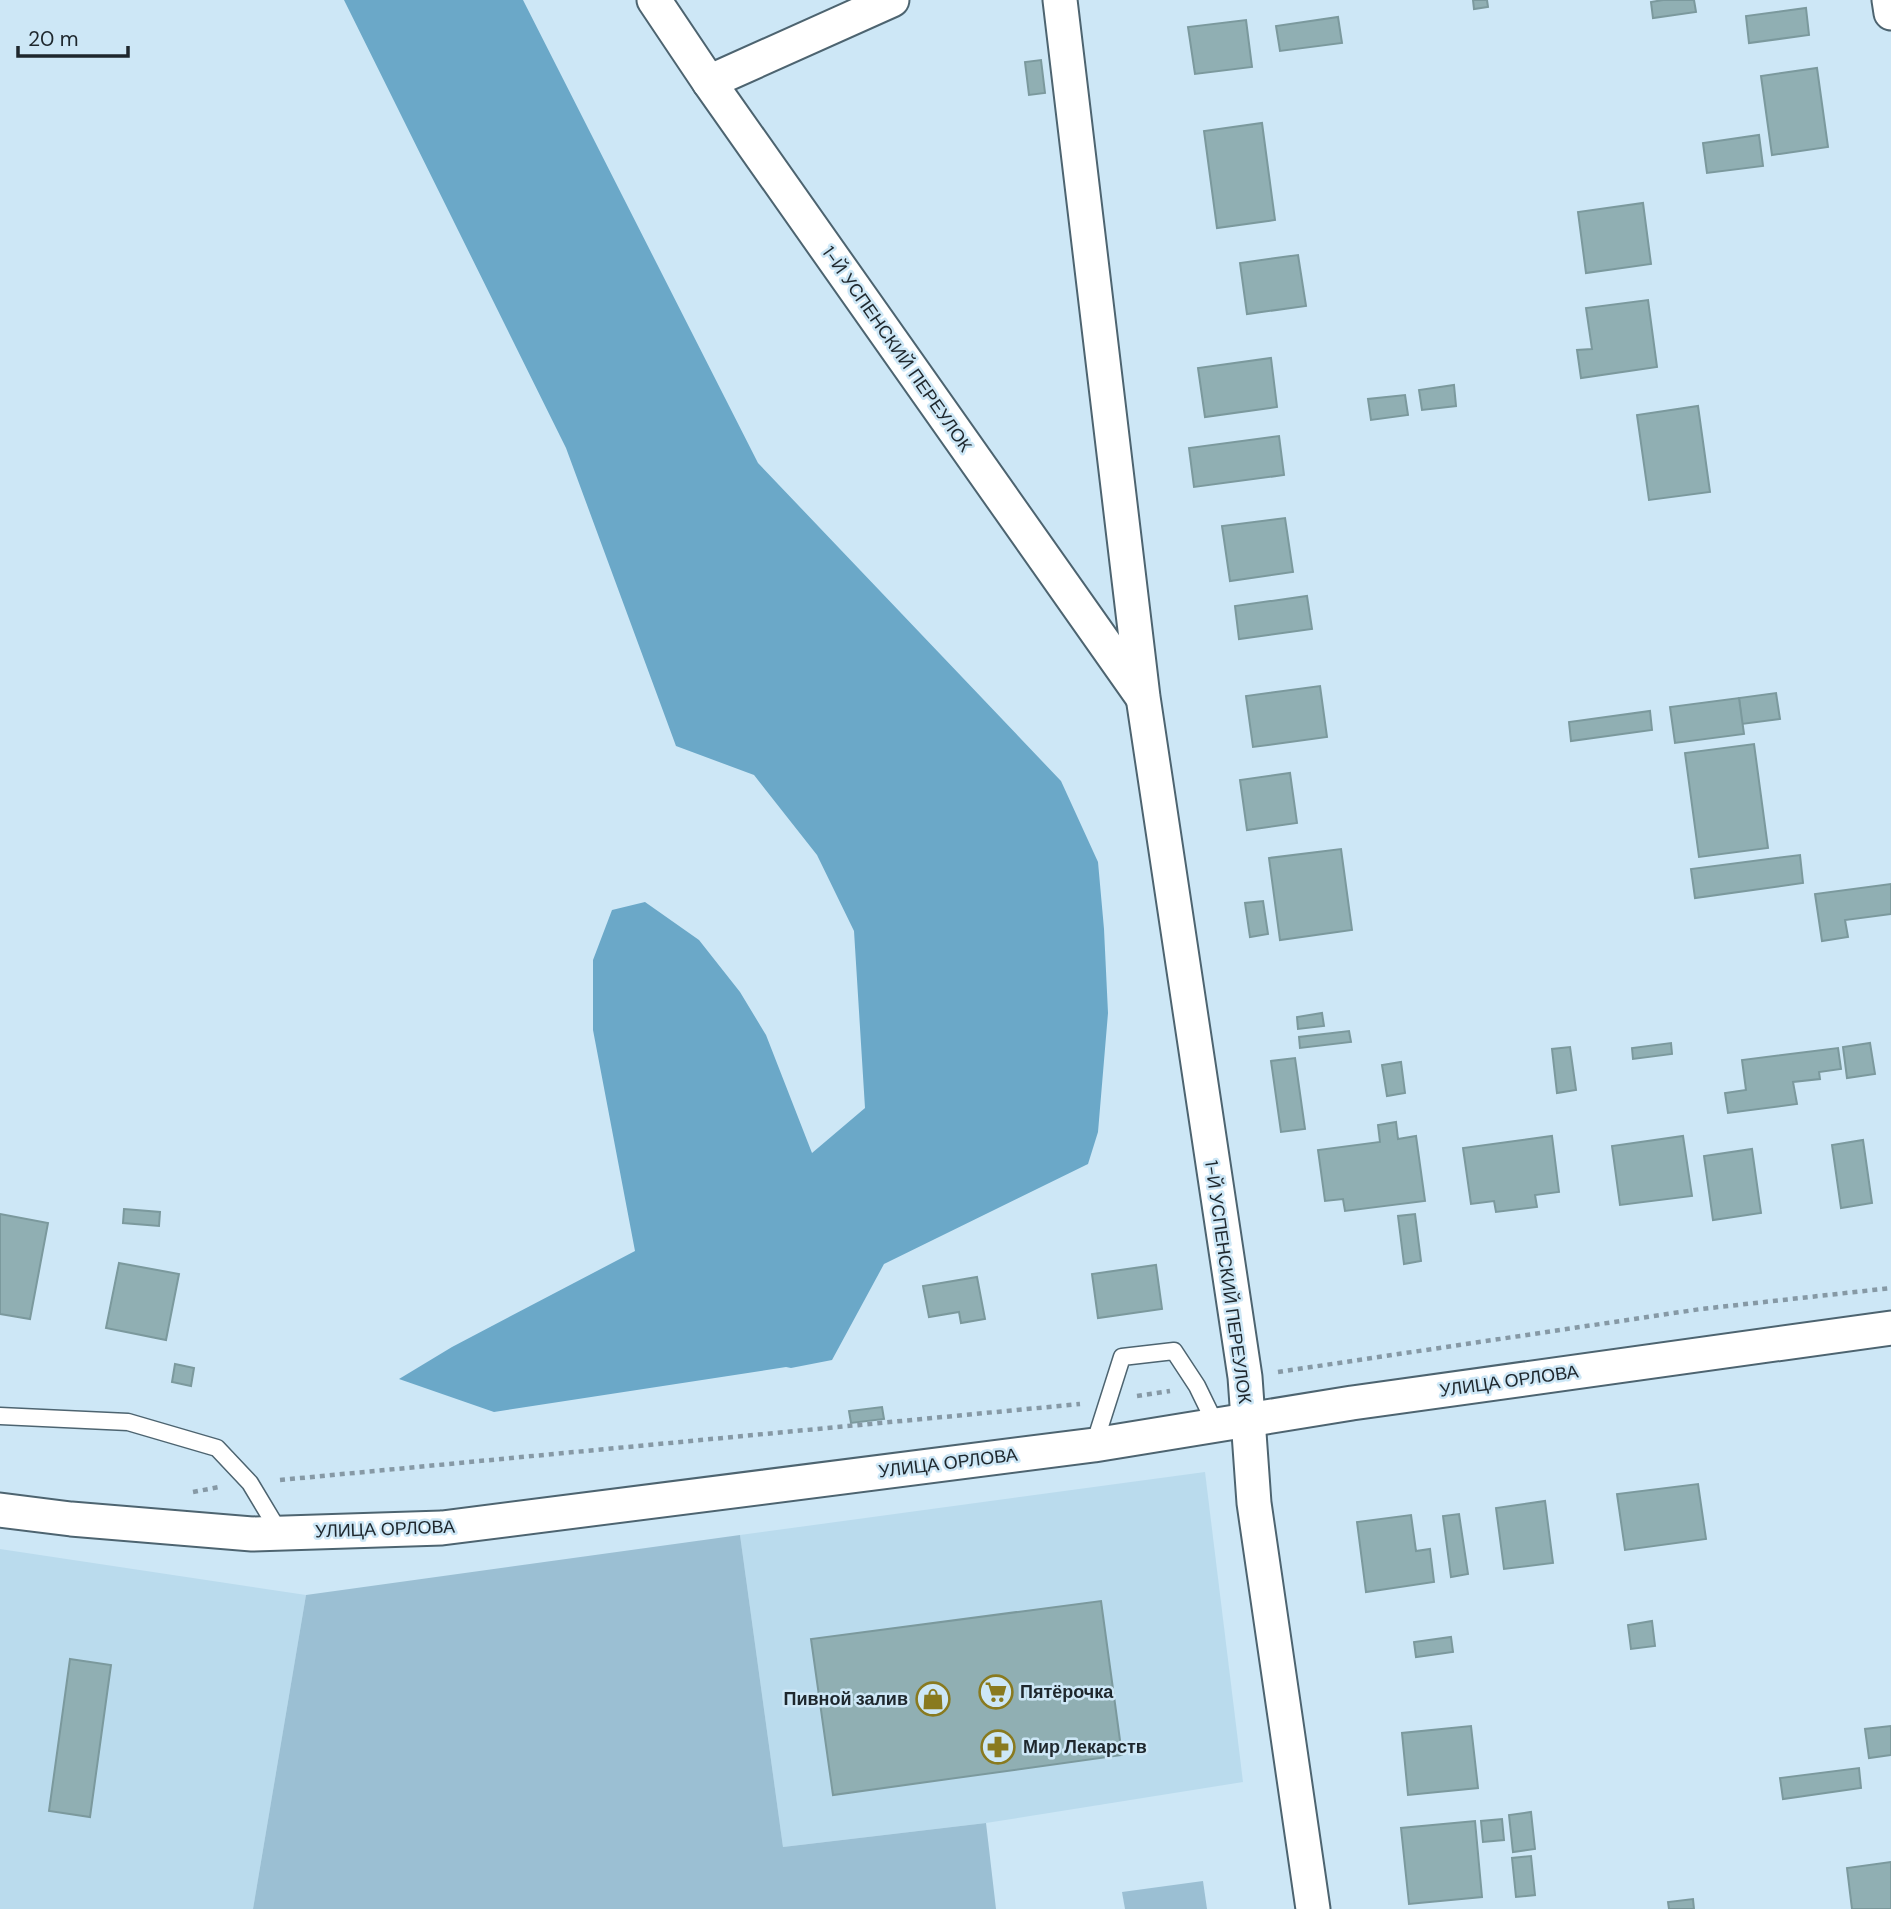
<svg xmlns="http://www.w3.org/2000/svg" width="1891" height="1909" viewBox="0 0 1891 1909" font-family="'DM Sans',sans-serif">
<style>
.built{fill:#badbed}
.green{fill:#9bbfd3}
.forest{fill:#6ba8c8}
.building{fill:#90afb3;stroke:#7b999d;stroke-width:2}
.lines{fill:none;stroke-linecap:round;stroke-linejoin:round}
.service-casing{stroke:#4d6470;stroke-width:19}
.minor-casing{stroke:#4d6470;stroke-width:37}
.path{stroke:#8699a5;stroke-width:4.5;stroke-dasharray:5 5;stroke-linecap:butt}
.service{stroke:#fff;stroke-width:16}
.minor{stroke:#fff;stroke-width:33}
.labels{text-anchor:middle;stroke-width:5;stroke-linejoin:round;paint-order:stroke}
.street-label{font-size:18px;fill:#1e272d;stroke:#cde7f6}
.poi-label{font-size:18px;font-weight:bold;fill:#1e272d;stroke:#cde7f6;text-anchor:start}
</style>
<rect width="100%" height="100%" fill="#cde7f6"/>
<g class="built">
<polygon points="1205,1472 1243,1782 986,1823 783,1847 740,1535"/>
<polygon points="0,1549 306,1595 253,1909 0,1909"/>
</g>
<g class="green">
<polygon points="740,1535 783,1847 986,1823 996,1909 253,1909 306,1595"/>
<polygon points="1203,1881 1207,1909 1125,1909 1122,1892"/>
</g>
<polygon class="forest" points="344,0 523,0 758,463 1061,781 1098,862 1104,929 1108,1013 1098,1132 1088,1164 884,1264 832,1360 791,1368 786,1367 494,1412 399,1379 452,1347 635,1251 593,1030 593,960 612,910 645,902 699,940 740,992 766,1035 812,1153 865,1108 854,931 817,855 754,775 676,746 566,448"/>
<g class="building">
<polygon points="1473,0 1487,0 1488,7 1474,9"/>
<polygon points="1663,0 1694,0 1696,12 1653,18 1651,2"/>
<polygon points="1806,8 1809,35 1749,43 1746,16"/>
<polygon points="1338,17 1342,43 1280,51 1276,26"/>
<polygon points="1246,20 1252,67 1195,74 1188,27"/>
<polygon points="1041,60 1045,93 1029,95 1025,62"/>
<polygon points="1817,68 1828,147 1772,155 1761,76"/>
<polygon points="1262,123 1275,220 1217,228 1204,131"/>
<polygon points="1759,135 1763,166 1707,173 1703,143"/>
<polygon points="1643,203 1651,264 1586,273 1578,212"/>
<polygon points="1298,255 1306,306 1247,314 1240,263"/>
<polygon points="1648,300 1657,367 1581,378 1577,350 1592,349 1586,308"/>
<polygon points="1271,358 1277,407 1205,417 1198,368"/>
<polygon points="1454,385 1456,406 1422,410 1419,390"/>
<polygon points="1405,395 1408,415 1371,420 1368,399"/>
<polygon points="1698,406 1710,492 1649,500 1637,415"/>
<polygon points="1279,436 1284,475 1194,487 1189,448"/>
<polygon points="1285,518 1293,572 1230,581 1222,526"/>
<polygon points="1307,596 1312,629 1239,639 1235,606"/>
<polygon points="1320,686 1327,737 1253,747 1246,696"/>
<polygon points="1776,693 1780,719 1742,724 1739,698"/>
<polygon points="1739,698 1744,734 1675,743 1670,707"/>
<polygon points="1650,711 1652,730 1571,741 1569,722"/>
<polygon points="1754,744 1768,848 1699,857 1685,753"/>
<polygon points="1290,773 1297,823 1247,830 1240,780"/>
<polygon points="1341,849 1352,930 1280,940 1269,858"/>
<polygon points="1800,855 1803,883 1695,898 1691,869"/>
<polygon points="1891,884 1891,914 1845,920 1848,937 1822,941 1815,894"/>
<polygon points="1263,901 1268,934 1250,937 1245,903"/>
<polygon points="1322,1013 1324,1026 1298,1029 1297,1017"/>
<polygon points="1349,1031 1351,1042 1300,1048 1299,1037"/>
<polygon points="1671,1043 1672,1054 1633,1059 1632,1048"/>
<polygon points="1870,1043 1875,1074 1847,1078 1843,1047"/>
<polygon points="1570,1047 1576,1090 1557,1093 1552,1049"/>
<polygon points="1838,1048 1841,1069 1819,1072 1820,1079 1793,1082 1797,1104 1728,1113 1725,1093 1746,1090 1742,1060"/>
<polygon points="1295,1058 1305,1129 1281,1132 1271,1061"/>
<polygon points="1401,1062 1405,1093 1387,1096 1382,1065"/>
<polygon points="1396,1122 1398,1139 1416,1136 1425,1201 1345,1211 1343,1199 1325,1201 1318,1150 1380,1142 1378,1125"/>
<polygon points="1552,1136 1559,1192 1535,1195 1537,1207 1496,1212 1494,1201 1471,1204 1463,1148"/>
<polygon points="1683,1136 1692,1196 1620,1205 1612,1146"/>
<polygon points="1863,1140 1872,1203 1841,1208 1832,1145"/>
<polygon points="1752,1149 1761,1213 1713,1220 1704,1156"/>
<polygon points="124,1209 160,1212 159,1226 123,1223"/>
<polygon points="0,1214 48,1223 30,1319 0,1314"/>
<polygon points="1415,1214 1421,1261 1404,1264 1398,1216"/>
<polygon points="119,1263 179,1274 166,1340 106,1328"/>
<polygon points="1156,1265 1162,1309 1098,1318 1092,1274"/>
<polygon points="977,1277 985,1319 961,1323 959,1312 929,1317 923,1286"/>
<polygon points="175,1364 194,1368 191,1386 172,1382"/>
<polygon points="882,1407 884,1419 851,1423 849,1411"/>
<polygon points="1698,1484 1706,1539 1625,1550 1617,1494"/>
<polygon points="1545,1501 1553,1563 1504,1569 1496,1508"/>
<polygon points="1459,1514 1468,1574 1451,1577 1443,1516"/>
<polygon points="1411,1515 1416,1551 1430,1549 1434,1582 1366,1592 1357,1522"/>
<polygon points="1101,1601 1122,1755 833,1795 811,1639"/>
<polygon points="1652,1621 1655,1646 1631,1649 1628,1625"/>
<polygon points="1451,1637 1453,1652 1416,1657 1414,1642"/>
<polygon points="70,1659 111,1665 90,1817 49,1811"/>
<polygon points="1471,1726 1478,1788 1408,1795 1402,1733"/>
<polygon points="1891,1726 1891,1755 1869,1758 1865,1729"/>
<polygon points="1859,1768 1861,1788 1783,1799 1780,1778"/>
<polygon points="1531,1812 1535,1849 1513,1852 1509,1815"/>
<polygon points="1502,1819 1504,1840 1483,1842 1481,1821"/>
<polygon points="1475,1821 1482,1897 1409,1904 1401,1828"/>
<polygon points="1531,1856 1535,1895 1516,1897 1512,1858"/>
<polygon points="1891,1862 1891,1909 1852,1909 1847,1868"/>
<polygon points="1693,1899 1694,1909 1669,1909 1668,1902"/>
</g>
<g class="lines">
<defs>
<g id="service">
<polyline points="0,1416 128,1422 217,1448 250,1483 280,1533"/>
<polyline points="1094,1445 1122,1357 1174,1351 1197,1386 1216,1425"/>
</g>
<g id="minor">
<polyline points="654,0 709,82 1141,695"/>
<polyline points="1060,0 1143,697 1245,1377 1254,1503 1313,1909"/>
<polyline points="1889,0 1891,13"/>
<polyline points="709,82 892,0"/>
<polyline points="0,1510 71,1519 252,1534 442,1528 1094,1445 1352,1403 1891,1328"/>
</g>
</defs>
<use href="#service" class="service-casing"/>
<use href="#minor" class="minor-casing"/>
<g class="path">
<polyline points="1278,1372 1701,1309 1891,1288"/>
<polyline points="1137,1396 1170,1391"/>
<polyline points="280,1480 1080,1404"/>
<polyline points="193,1492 219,1487"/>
</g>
<use href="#service" class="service"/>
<use href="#minor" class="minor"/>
</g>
<defs>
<symbol id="supermarket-ring" viewBox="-11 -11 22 22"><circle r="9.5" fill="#cde7f6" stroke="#897a1f" stroke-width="1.5"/><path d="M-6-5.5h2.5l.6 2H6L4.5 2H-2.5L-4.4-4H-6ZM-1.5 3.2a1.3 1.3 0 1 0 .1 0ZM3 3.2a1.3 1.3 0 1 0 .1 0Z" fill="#897a1f"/></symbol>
<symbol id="shop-ring" viewBox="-11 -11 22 22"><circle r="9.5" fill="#cde7f6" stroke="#897a1f" stroke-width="1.5"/><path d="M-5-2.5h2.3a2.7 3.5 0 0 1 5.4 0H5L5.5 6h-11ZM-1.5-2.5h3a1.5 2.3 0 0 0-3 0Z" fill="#897a1f"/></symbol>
<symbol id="pharmacy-ring" viewBox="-11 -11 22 22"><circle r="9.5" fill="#cde7f6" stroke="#897a1f" stroke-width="1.5"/><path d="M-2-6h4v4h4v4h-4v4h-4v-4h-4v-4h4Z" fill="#897a1f"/></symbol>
</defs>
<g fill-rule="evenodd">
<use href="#supermarket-ring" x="977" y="1673" width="38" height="38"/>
<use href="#shop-ring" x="914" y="1680" width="38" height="38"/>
<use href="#pharmacy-ring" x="979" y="1728" width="38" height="38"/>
</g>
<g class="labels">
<g class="street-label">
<text transform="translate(897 349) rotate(55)" y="6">1-Й УСПЕНСКИЙ ПЕРЕУЛОК</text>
<text transform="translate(1228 1282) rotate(82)" y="6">1-Й УСПЕНСКИЙ ПЕРЕУЛОК</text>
<text transform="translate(1509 1381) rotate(-8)" y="6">УЛИЦА ОРЛОВА</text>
<text transform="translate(948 1463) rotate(-7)" y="6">УЛИЦА ОРЛОВА</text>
<text transform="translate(385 1529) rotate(-2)" y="6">УЛИЦА ОРЛОВА</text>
</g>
<g class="poi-label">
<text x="1020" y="1698">Пятёрочка</text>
<text x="908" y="1705" text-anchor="end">Пивной залив</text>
<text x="1023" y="1753">Мир Лекарств</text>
</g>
</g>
<path d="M18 46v10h110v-10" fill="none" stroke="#1e272d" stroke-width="3.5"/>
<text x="28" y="46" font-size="21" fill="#1e272d" stroke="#cde7f6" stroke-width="5" paint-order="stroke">20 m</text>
</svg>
